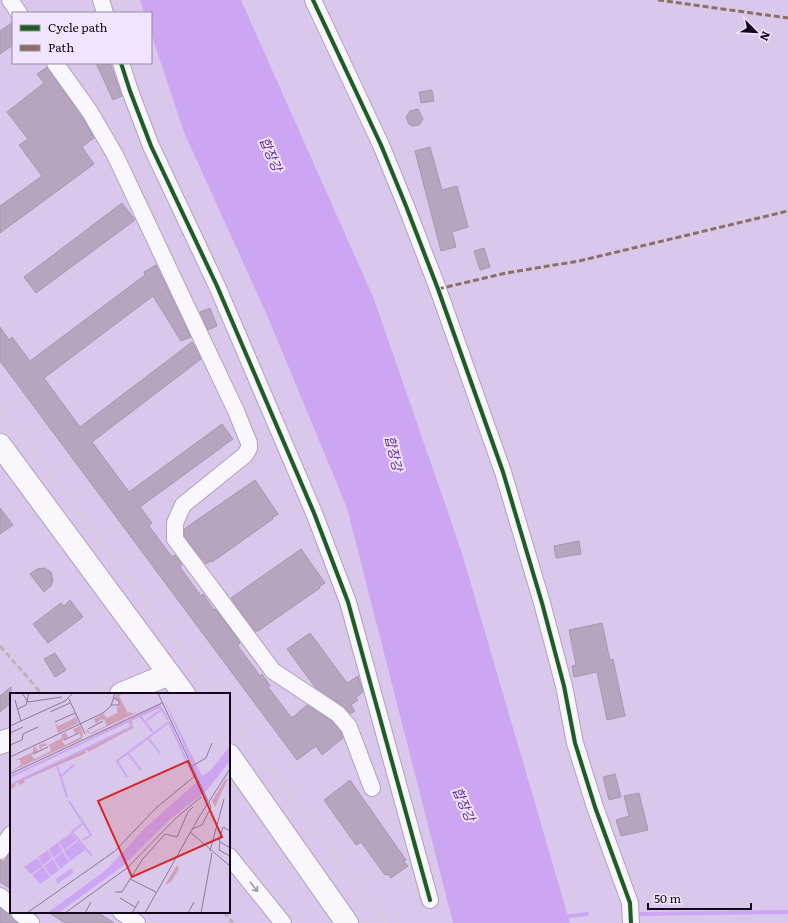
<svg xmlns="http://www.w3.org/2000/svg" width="788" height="923" viewBox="0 0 788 923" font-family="Literata,'Noto Sans KR',serif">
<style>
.water{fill:#cca6f3}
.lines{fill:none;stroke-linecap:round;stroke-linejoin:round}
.stream{stroke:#cca6f3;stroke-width:4}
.building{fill:#b6a5bf;stroke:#a796af}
.street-casing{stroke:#afa2bd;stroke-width:18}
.secondary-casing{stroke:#afa2bd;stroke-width:24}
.primary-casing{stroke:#afa2bd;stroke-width:24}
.path{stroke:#d5d0db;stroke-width:2.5;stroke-dasharray:3 2;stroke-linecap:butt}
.street{stroke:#f9f7fc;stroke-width:16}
.secondary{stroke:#f9f7fc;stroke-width:22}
.primary{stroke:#f9f7fc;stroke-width:22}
.rail{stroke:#b8b4bc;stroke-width:3;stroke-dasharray:6 3;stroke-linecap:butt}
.quiet{stroke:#8d6e63;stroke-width:3;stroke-dasharray:6 3;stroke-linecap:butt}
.cycleway-casing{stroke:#f0e4fe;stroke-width:6}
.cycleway{stroke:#1b5e20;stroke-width:4}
.oneway{stroke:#9d97a2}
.labels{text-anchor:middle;stroke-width:4;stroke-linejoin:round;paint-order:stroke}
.water-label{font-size:13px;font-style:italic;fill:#622591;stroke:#f0e4fe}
.inset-river{fill:none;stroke:#cca6f3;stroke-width:2}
.inset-road{fill:none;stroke:#897a98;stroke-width:1}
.view{fill:#d62828;fill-opacity:0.15;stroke:#d62828;stroke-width:2}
.inset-edge{fill:none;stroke:#12061c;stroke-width:2}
</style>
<rect width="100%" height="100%" fill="#d9c8eb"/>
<polygon class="water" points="140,0 241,0 374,299 461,550 570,923 453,923 347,508 267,315 183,130 151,33 151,13 144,13"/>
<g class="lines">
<g class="stream">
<polyline points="640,914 788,912"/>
<polyline points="562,917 587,914"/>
</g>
</g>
<g class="building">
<polygon points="13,22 13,45 0,54 0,31"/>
<polygon points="96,63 110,63 122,96 113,100"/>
<polygon points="47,67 82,117 94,138 82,147 94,164 0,233 0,206 42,176 19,145 28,139 7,112 44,83 37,74"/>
<polygon points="432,90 434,101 421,103 419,92"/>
<polygon points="418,109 423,119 419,125 412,126 409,124 406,117 410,111"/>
<polygon points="430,147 442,190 457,186 468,227 452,232 456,247 441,251 415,151"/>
<polygon points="122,203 135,220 36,293 24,277"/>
<polygon points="484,248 490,267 480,270 474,251"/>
<polygon points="156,265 191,337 181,341 153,296 44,378 80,427 192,342 195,347 201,359 92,442 129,492 222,424 233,439 140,507 152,523 149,526 172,557 175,555 182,565 180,567 201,596 203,594 214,610 215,609 240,642 238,646 260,676 262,674 270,686 268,687 291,717 293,717 307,705 332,721 341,732 343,738 322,755 316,746 297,760 0,361 0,327 9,340 12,337 30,361 145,275 144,272"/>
<polygon points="210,308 217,326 208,330 200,312"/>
<polygon points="255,480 278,514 272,518 273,519 212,562 210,561 206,564 184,536 184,529"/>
<polygon points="0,508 13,525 0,534"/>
<polygon points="579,541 581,554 556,558 554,546"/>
<polygon points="301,549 325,583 319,587 320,588 258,631 255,631 231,598"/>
<polygon points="44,568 51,572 53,580 51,586 44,592 30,574 37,569"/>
<polygon points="70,600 83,617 48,643 33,624 61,603 64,606"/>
<polygon points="602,623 610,660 613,659 625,716 607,720 597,672 574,677 572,666 576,665 569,630"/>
<polygon points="310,633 347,683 358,676 363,692 356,697 358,700 351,705 355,711 350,714 343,706 315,687 287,649"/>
<polygon points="55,653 66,670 55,677 44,659"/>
<polygon points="11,687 11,703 0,712 0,696"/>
<polygon points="615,774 621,797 609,800 603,777"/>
<polygon points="350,780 406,860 404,862 408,866 391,878 388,874 385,875 361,842 356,845 324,800"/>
<polygon points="639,793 648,830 621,836 616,820 629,816 624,796"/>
<polygon points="11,851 11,889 0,882 0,860 4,862"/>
<polygon points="0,908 10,914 17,923 0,923"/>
<polygon points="48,912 97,912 114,923 65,923"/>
</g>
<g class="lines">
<defs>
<g id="street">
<polyline points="10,0 19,13"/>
<polyline points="101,0 105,13"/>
<polyline points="313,0 381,145 406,206 438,289 503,472 542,603 564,686 575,743 595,807 630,903 631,923"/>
<polyline points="55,63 90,112 115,155 236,411 249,443 249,448 245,455 183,505 175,523 175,539 273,671 338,714 349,727 372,788"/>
<polyline points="121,63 130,91 151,146 217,286 314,513 348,602 430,900"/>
<polyline points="0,851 11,834"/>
<polyline points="229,856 283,923"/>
<polyline points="0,896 11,905"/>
<polyline points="19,912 31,923"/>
<polyline points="121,912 137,923"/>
</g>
<g id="secondary">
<polyline points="121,694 169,674"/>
<polyline points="0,743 11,739"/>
</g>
<g id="primary">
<polyline points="0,445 184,694"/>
<polyline points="229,755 347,923"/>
</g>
</defs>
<use href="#street" class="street-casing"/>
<use href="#secondary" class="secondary-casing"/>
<use href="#primary" class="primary-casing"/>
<g class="path">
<polyline points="0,407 215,694"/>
<polyline points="229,713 386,923"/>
</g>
<use href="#street" class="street"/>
<use href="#secondary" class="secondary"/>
<use href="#primary" class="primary"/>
<g class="rail">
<polyline points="0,646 42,694"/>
<polyline points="224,912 233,923"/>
</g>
<g class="quiet">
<polyline points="658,0 788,18"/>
<polyline points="438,289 506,273 579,261 788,211"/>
</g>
<defs>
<g id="cycleway">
<polyline points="313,0 381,145 406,206 438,289 503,472 542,603 564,686 575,743 595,807 630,903 631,923"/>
<polyline points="121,63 130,91 151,146 217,286 314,513 348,602 430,900"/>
</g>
</defs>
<use href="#cycleway" class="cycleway-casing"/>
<use href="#cycleway" class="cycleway"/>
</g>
<defs><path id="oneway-shaft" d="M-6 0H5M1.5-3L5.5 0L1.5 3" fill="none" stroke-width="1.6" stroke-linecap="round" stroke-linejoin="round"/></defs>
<use class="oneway" href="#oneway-shaft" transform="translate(254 887) rotate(51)"/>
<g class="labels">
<g class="water-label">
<text transform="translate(271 154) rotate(66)" y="5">합장강</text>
<text transform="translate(394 453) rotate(77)" y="5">합장강</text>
<text transform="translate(464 804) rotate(66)" y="5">합장강</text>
</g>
</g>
<g transform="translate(10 693)">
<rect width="220" height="220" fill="#d9c8eb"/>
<path d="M107,0H114L109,3L118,20L120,19L122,20L119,21L128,19L81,41L76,39L77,36L80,40L96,33L95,27L91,26L86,31L84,26L93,21L97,25L107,20V14L98,18L109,13L110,9L105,5ZM149,12L152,14L122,27L123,35L78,59L76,55L120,35L122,32L121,30V32L120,34L119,28L73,48ZM65,21L68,30L48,40L45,30L48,33L65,25ZM70,33L73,41L72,46L0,79L11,72L10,67H6L23,59V55L26,54L28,58L21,62L25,66L41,58L40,53H33L30,57L29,52L35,50L37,53L52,45L51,42L56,39L58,44L52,48L55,52L71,44L69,39L65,41L63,36ZM75,57L76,60L14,87L15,89L10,92L8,89L5,91L6,93L1,96L0,95V92ZM218,86L215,92L205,114L202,108L215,87ZM167,172L169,176L161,189L155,192Z" fill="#d29fb8"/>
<path d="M151,0L192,83L200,78L220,53V68L197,97L157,129L113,173L48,220H37L95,178L135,135L189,87ZM61,140L67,147L54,157L49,149ZM68,148L75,157L60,168L54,158ZM48,149L53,158L43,165L39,156ZM38,157L42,165L33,172L28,164ZM53,159L59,169L50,176L44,166ZM27,165L33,173L21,181L14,174ZM43,166L49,177L41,183L34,173ZM33,174L40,184L30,191L22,182ZM62,175L63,180L47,191L46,186Z" fill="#cca6f3"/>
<path class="inset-river" d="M130,23L143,39M136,28L152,16M159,29L183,82M138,45L150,60M118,60L131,77M47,72L57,104M51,83L64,72M0,84L150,13L158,27M117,84L107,68L159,29M0,92L119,35L121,30M59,108L81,142L73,147M72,131L62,139L82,163"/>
<path class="inset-road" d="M12,0L18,9L52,4M148,0L198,108M59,6L75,41M5,7L11,28M101,12H109V8L104,5M7,16L16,12L19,0M40,19L60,10M45,29L65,20M0,33L55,8L63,0M78,36L93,28M0,40L13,34M54,47L69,40M0,52L12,47L13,41L28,34M23,61L38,54M0,64L93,20L101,13L105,0M182,73L196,65L202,50M0,81L152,10M182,136L192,132L201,114L199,109M180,139L220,173M209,148L213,134L220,138M209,148L220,155M210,149L209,157L220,163M200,158L214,106M120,186L146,199M105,199H112L132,167L155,141L167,144L178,119L183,114M110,205L125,214M17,220L105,158L146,115L186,82M55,220L117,175L166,125L191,104M75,220L81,209M122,220L129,208M135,220L189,124L220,76M178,220L184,209M191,220L202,160"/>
<path class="view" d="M178,68L212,144L122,184L88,108Z"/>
<rect width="220" height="220" class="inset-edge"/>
</g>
<rect x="12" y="12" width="140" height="52" fill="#f0e4fe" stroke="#978ba4"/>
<rect x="20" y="25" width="20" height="6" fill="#1b5e20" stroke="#978ba4"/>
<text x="48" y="32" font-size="12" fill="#12061c">Cycle path</text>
<rect x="20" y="45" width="20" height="6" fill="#8d6e63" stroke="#978ba4"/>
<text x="48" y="52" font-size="12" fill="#12061c">Path</text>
<g transform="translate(756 32) rotate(114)" stroke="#f0e4fe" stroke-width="3" paint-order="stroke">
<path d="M0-3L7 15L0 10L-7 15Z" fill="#12061c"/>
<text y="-6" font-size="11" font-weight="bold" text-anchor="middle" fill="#12061c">N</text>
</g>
<path d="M648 903v6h103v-6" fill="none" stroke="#12061c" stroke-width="2"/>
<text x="654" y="903" font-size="12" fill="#12061c" stroke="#f0e4fe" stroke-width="3" paint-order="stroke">50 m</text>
</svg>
